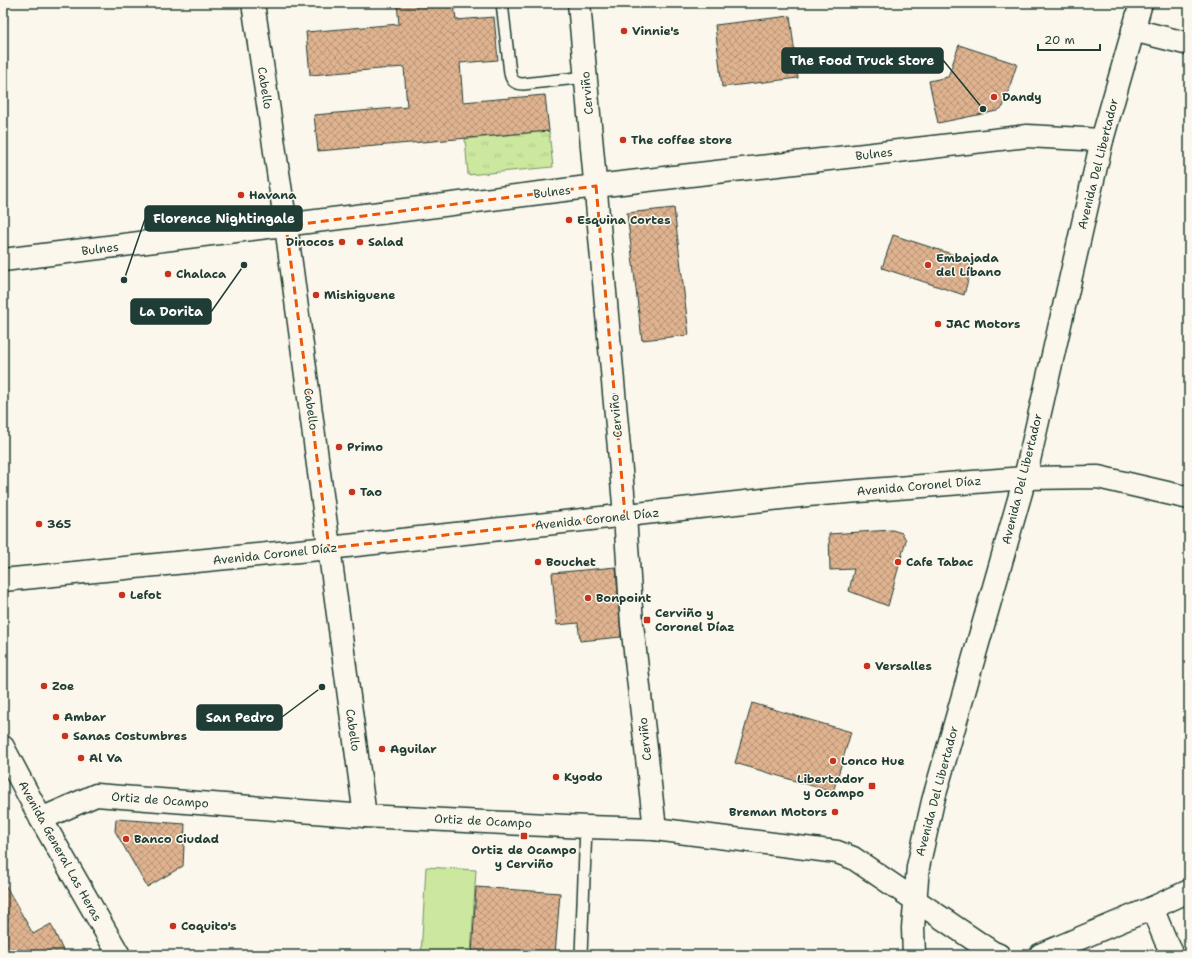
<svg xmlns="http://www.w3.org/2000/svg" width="1192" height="958" viewBox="0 0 1192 958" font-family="'Shantell Sans',sans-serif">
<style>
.park{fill:url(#park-tufts);stroke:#769269}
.pitch{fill:#cce79e;stroke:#769269}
.building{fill:url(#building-cross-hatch);stroke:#1f3d34}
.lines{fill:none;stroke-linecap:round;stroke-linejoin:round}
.lane-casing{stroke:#1f3d34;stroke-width:14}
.street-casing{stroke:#1f3d34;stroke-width:25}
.secondary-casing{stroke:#1f3d34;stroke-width:25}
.primary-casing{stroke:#1f3d34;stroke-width:25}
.lane{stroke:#fbf7ec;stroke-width:11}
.street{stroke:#fbf7ec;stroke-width:22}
.secondary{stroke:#fbf7ec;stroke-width:22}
.primary{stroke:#fbf7ec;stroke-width:22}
.marked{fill:none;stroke:#e8590c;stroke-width:3;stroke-dasharray:8 5;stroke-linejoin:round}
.poi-dot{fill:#c8321e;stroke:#fbf7ec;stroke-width:1.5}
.labels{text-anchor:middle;stroke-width:3;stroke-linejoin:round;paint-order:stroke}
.poi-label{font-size:12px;font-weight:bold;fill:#1f3d34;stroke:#fbf7ec;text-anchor:start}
.street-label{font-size:12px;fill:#1f3d34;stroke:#fbf7ec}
.leader{fill:none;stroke:#1f3d34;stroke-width:1.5}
.callout-dot{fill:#1f3d34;stroke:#fbf7ec;stroke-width:1.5}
.callout{fill:#1f3d34;stroke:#1f3d34;stroke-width:1.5}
.callout-label{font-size:13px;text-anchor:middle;font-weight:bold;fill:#fff}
</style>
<defs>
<pattern id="park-tufts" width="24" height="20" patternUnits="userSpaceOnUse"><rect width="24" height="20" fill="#cce79e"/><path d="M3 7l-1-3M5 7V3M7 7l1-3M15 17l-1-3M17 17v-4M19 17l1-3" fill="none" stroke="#afc789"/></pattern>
<pattern id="building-cross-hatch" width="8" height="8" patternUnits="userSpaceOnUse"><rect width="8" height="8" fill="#e0b390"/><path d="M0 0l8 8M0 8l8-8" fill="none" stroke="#b59376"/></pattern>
</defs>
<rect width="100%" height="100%" fill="#fbf7ec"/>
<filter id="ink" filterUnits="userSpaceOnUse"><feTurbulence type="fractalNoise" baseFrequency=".025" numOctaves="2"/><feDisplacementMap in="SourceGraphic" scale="8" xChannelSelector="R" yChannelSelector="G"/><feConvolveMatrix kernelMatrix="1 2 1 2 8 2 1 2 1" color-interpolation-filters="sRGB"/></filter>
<g filter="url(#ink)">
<polygon class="park" points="549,131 553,167 468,175 465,139"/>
<polygon class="pitch" points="426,867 476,870 471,955 421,955"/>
<g class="building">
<polygon points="397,3 454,3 456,20 494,17 498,60 460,63 463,102 545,95 549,131 318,151 314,115 407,107 404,67 310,75 306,32 399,24"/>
<polygon points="790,16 798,78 722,87 715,25"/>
<polygon points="959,45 1017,64 1003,107 997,111 938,123 929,81 948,77"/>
<polygon points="674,208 689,335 642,340 627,213"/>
<polygon points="893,235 973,261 964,295 882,268"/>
<polygon points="892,530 902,533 906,540 888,606 849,591 854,569 830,570 829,534"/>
<polygon points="616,567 621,637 580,641 578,623 557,625 552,573"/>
<polygon points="752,703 851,732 833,792 735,763"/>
<polygon points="116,819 185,824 183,866 147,887 115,831"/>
<polygon points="3,881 33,934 51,924 65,955 3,955"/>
<polygon points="476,887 560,893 555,955 472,955"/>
</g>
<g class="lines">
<defs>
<g id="lane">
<path d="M502,3L510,73C511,80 515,84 523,84L586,77"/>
<polyline points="581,955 586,827"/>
</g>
<g id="street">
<polyline points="253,3 286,226 365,816"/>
<polyline points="579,3 625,515 632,624 655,829"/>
<polyline points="1133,30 1189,44"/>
<polyline points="3,260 596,186 1027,136 1102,140"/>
<polyline points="1025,478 1098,477 1189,498"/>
<polyline points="41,819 96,795 365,816 586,827 655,829 837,852 853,858 992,952 999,955"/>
<polyline points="1152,908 1165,939 1173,955"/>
<polyline points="1040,955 1152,908 1189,891"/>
</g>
<g id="secondary">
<polyline points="3,580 329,548 808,495 1025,478"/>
<polyline points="3,747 41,819 119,955"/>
</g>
<polyline id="primary" points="914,955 913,928 918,867 933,801 1025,478 1102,140 1141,3"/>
</defs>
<use href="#lane" class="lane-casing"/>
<use href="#street" class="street-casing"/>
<use href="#secondary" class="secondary-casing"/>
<use href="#primary" class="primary-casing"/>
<use href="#lane" class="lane"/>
<use href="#street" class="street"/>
<use href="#secondary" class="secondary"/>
<use href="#primary" class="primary"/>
</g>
</g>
<path class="marked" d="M596,186L625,515L329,548L286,226Z"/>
<g class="poi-dot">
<circle cx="624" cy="31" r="4"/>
<circle cx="994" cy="97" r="4"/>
<circle cx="623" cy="140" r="4"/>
<circle cx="241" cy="195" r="4"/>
<circle cx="569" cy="220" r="4"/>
<circle cx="342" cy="242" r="4"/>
<circle cx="360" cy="242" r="4"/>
<circle cx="928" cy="265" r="4"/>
<circle cx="168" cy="274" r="4"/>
<circle cx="316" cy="295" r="4"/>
<circle cx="938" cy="324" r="4"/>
<circle cx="339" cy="447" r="4"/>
<circle cx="352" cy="492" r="4"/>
<circle cx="39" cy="524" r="4"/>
<circle cx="538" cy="562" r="4"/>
<circle cx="898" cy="562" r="4"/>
<circle cx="122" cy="595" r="4"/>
<circle cx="588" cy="598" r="4"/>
<rect x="643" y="616" width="8" height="8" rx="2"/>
<circle cx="867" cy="666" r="4"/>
<circle cx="44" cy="686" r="4"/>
<circle cx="56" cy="717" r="4"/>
<circle cx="65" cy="736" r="4"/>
<circle cx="382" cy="749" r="4"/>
<circle cx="81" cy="758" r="4"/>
<circle cx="833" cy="761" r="4"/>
<circle cx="556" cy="777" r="4"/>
<rect x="868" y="782" width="8" height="8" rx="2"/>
<circle cx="835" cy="812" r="4"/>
<rect x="520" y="832" width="8" height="8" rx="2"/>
<circle cx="126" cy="839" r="4"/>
<circle cx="173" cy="926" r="4"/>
</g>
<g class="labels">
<g class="poi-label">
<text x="632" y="35">Vinnie's</text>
<text x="1002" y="101">Dandy</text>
<text x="631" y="144">The coffee store</text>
<text x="249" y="199">Havana</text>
<text x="577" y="224">Esquina Cortes</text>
<text x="334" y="246" text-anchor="end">Dinocos</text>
<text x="368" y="246">Salad</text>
<text x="936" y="262">Embajada<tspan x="936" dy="14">del Líbano</tspan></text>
<text x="176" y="278">Chalaca</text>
<text x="324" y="299">Mishiguene</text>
<text x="946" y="328">JAC Motors</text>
<text x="347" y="451">Primo</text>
<text x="360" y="496">Tao</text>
<text x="47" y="528">365</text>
<text x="546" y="566">Bouchet</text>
<text x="906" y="566">Cafe Tabac</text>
<text x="130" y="599">Lefot</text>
<text x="596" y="602">Bonpoint</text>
<text x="655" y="617">Cerviño y<tspan x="655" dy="14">Coronel Díaz</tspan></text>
<text x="875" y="670">Versalles</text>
<text x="52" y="690">Zoe</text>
<text x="64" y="721">Ambar</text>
<text x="73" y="740">Sanas Costumbres</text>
<text x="390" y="753">Aguilar</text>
<text x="89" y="762">Al Va</text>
<text x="841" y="765">Lonco Hue</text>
<text x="564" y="781">Kyodo</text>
<text x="864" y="783" text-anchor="end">Libertador<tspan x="864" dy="14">y Ocampo</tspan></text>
<text x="827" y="816" text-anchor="end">Breman Motors</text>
<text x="134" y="843">Banco Ciudad</text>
<text x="524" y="854" text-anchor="middle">Ortiz de Ocampo<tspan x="524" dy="14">y Cerviño</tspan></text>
<text x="181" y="930">Coquito's</text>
</g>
<g class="street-label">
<text transform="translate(265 88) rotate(81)" y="4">Cabello</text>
<text transform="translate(587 93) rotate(-95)" y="4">Cerviño</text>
<text transform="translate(874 154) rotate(-7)" y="4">Bulnes</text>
<text transform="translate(1098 164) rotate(-76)" y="4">Avenida Del Libertador</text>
<text transform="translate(552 192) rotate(-7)" y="4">Bulnes</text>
<text transform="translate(100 249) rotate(-7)" y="4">Bulnes</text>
<text transform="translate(311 409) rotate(82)" y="4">Cabello</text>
<text transform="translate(616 416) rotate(-95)" y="4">Cerviño</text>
<text transform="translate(1022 479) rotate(-76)" y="4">Avenida Del Libertador</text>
<text transform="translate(919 486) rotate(-5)" y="4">Avenida Coronel Díaz</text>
<text transform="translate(597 519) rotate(-6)" y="4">Avenida Coronel Díaz</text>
<text transform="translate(275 554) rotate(-6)" y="4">Avenida Coronel Díaz</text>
<text transform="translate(353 730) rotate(82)" y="4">Cabello</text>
<text transform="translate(645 739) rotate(-96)" y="4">Cerviño</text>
<text transform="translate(937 791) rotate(-75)" y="4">Avenida Del Libertador</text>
<text transform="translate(160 800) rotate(4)" y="4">Ortiz de Ocampo</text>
<text transform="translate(483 821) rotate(3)" y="4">Ortiz de Ocampo</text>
<text transform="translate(60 851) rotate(61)" y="4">Avenida General Las Heras</text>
</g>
</g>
<path class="leader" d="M983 109L943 60M124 280L145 219M244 265L211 312M322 687L282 717"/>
<g class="callout-dot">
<circle cx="983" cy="109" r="4"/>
<circle cx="124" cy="280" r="4"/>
<circle cx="244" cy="265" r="4"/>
<circle cx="322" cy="687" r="4"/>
</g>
<g class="callout">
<rect x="782" y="48" width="161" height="25" rx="4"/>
<rect x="145" y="206" width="157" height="25" rx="4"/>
<rect x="131" y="299" width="80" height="25" rx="4"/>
<rect x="197" y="705" width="85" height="25" rx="4"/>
</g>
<g class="callout-label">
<text x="862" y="65">The Food Truck Store</text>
<text x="224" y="223">Florence Nightingale</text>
<text x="171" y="316">La Dorita</text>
<text x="240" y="722">San Pedro</text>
</g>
<rect width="1192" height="958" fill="none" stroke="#fbf7ec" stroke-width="16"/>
<rect x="8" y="8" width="1176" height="942" fill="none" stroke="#1f3d34" stroke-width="1.5" filter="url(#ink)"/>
<path d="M1038 44v6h62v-6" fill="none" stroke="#1f3d34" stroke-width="2"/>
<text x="1044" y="44" font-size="12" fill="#1f3d34" stroke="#fbf7ec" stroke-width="3" paint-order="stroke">20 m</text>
</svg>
